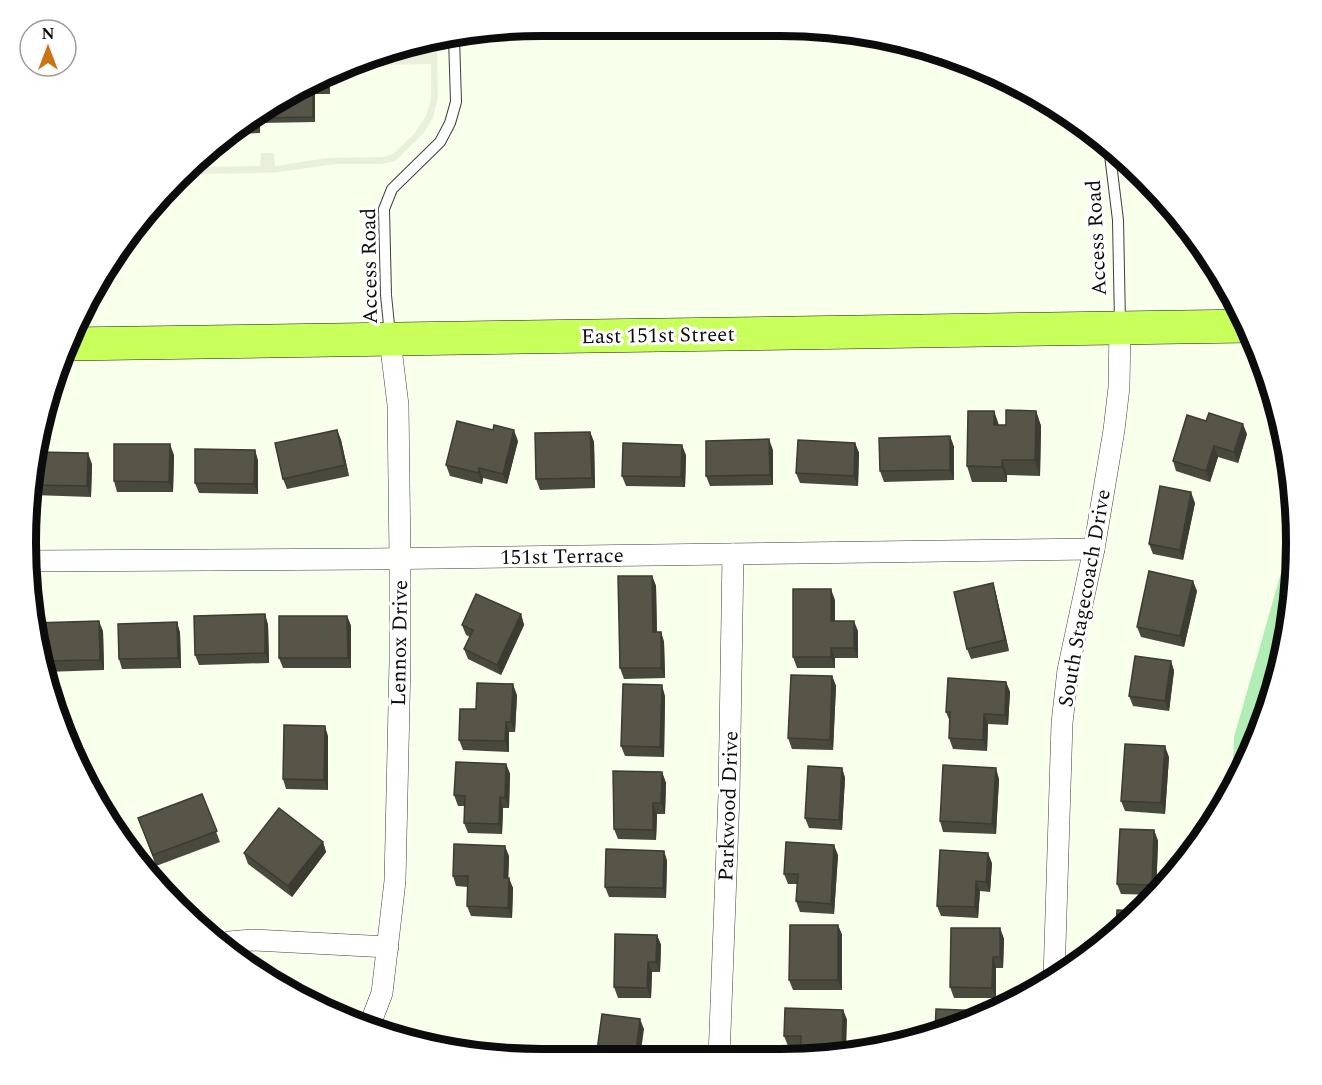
<svg xmlns="http://www.w3.org/2000/svg" width="1322" height="1085" viewBox="0 0 1322 1085" font-family="Spectral,serif">
<style>
.green{fill:#b1edb4}
.plaza{fill:#e9efda}
.lines{fill:none;stroke-linecap:round;stroke-linejoin:round}
.lane-casing{stroke:#3f3f3f;stroke-width:12}
.street-casing{stroke:#3f3f3f;stroke-width:22}
.primary-casing{stroke:#1d1d1d;stroke-width:34}
.lane{stroke:#fff;stroke-width:10}
.street{stroke:#fff;stroke-width:21}
.primary{stroke:#c9ff5b;stroke-width:33}
.wall{fill:#4a493e}
.shaded-wall{fill:#3c3c32}
.building{fill:#565548;stroke:#3c3c32;stroke-width:1.5}
.labels{text-anchor:middle;stroke-width:6;stroke-linejoin:round;paint-order:stroke}
.street-label{font-size:21px;fill:#0c0c0c;stroke:#fff}
.rim{fill:none;stroke:#0c0c0c;stroke-width:8}
</style>
<rect width="100%" height="100%" fill="#f8ffeb"/>
<polygon class="green" points="1295,524 1292,610 1269,709 1232,790 1234,737"/>
<polygon class="plaza" points="437,39 438,98 433,118 423,134 395,161 381,164 336,164 271,173 184,174 190,167 194,167 194,163 201,155 201,167 260,166 261,153 274,153 275,166 327,158 384,157 393,154 414,134 426,116 431,99 431,64 377,65 377,56 384,53 430,53 430,40"/>
<g class="lines">
<defs>
<g id="lane">
<polyline points="1109,147 1118,220 1120,323"/>
<polyline points="390,335 386,295 384,209 392,189 440,142 450,123 456,102 454,37"/>
</g>
<g id="street">
<polyline points="30,561 370,559 1094,549"/>
<polyline points="229,942 252,940 388,947"/>
<polyline points="1054,978 1062,723 1068,670 1094,549 1114,430 1119,387 1120,327"/>
<polyline points="369,1027 382,993 395,881 400,661 400,558 398,405 390,340"/>
<polyline points="719,1058 729,795 733,554"/>
</g>
<polyline id="primary" points="69,344 1248,326"/>
</defs>
<use href="#lane" class="lane-casing"/>
<use href="#street" class="street-casing"/>
<use href="#primary" class="primary-casing"/>
<use href="#lane" class="lane"/>
<use href="#street" class="street"/>
<use href="#primary" class="primary"/>
</g>
<g class="wall">
<polygon points="426,41 427,53 385,53 409,43"/>
<polygon points="377,56 377,66 357,67 356,65"/>
<polygon points="329,76 330,94 315,94 315,122 260,123 260,133 230,134 284,95"/>
<polygon points="994,411 999,425 1006,425 1036,411 1041,426 1040,476 1007,475 1007,482 972,482 967,466"/>
<polygon points="337,430 341,440 349,476 287,489 283,479"/>
<polygon points="590,432 594,442 595,488 540,490 536,479"/>
<polygon points="1247,434 1238,463 1218,457 1210,482 1176,471 1173,461"/>
<polygon points="950,436 954,447 954,480 884,482 880,471"/>
<polygon points="518,441 507,484 483,478 482,484 450,476 446,465"/>
<polygon points="855,443 859,453 858,486 800,483 796,473"/>
<polygon points="255,450 258,461 258,494 199,493 195,483"/>
<polygon points="773,450 773,485 710,486 706,476"/>
<polygon points="38,452 92,464 91,497 33,495 31,488"/>
<polygon points="174,455 173,492 117,492 114,481"/>
<polygon points="686,455 685,487 626,486 622,476"/>
<polygon points="1195,503 1183,560 1153,554 1149,544"/>
<polygon points="652,576 656,586 657,632 661,632 664,642 665,678 624,679 620,668"/>
<polygon points="993,583 996,594 1009,651 971,659 967,649"/>
<polygon points="1197,591 1184,647 1141,637 1137,627"/>
<polygon points="835,600 835,621 858,631 858,658 835,658 835,668 797,668 793,657"/>
<polygon points="265,614 268,625 269,663 199,665 195,655"/>
<polygon points="521,614 524,625 501,675 468,659 464,649 470,637 466,635 462,625"/>
<polygon points="347,616 351,626 351,668 283,668 279,658"/>
<polygon points="177,622 180,633 181,668 122,669 119,659"/>
<polygon points="103,631 104,670 45,672 35,643"/>
<polygon points="1171,661 1174,671 1169,711 1133,706 1129,696"/>
<polygon points="832,676 836,686 833,750 792,749 788,738"/>
<polygon points="1006,682 1010,692 1008,725 988,724 987,751 953,749 949,738 950,722 946,712"/>
<polygon points="517,695 515,732 509,732 509,752 463,750 459,740 476,709"/>
<polygon points="665,696 664,757 625,756 621,746"/>
<polygon points="328,736 328,790 286,789 283,779"/>
<polygon points="1169,757 1165,814 1125,811 1121,801"/>
<polygon points="506,764 510,774 509,808 503,808 502,834 468,833 464,823 465,806 458,806 454,795"/>
<polygon points="842,768 845,778 842,830 809,828 805,818"/>
<polygon points="662,772 666,783 665,814 657,814 656,840 618,839 614,829"/>
<polygon points="999,779 996,834 943,832 940,821"/>
<polygon points="202,794 220,842 156,866 138,818"/>
<polygon points="1154,830 1158,841 1156,895 1121,894 1117,884"/>
<polygon points="323,842 326,852 292,897 248,864 244,853"/>
<polygon points="664,851 667,861 666,898 609,897 605,887"/>
<polygon points="838,855 834,914 800,912 796,901 797,884 788,884 784,874"/>
<polygon points="509,856 508,878 513,888 512,918 471,916 467,906 468,887 456,886 453,876"/>
<polygon points="992,863 990,892 980,891 978,918 941,916 937,906"/>
<polygon points="838,925 842,935 842,990 793,990 789,980"/>
<polygon points="1000,928 1004,939 1003,968 996,968 996,998 954,998 950,987"/>
<polygon points="657,935 661,945 660,972 652,972 651,998 618,998 614,987"/>
<polygon points="843,1010 847,1020 801,1046 788,1046 784,1036"/>
</g>
<g class="shaded-wall">
<polygon points="425,41 426,41 427,53 425,48"/>
<polygon points="329,76 330,94 328,88 328,77"/>
<polygon points="313,88 315,94 315,122 313,117"/>
<polygon points="258,118 260,123 260,133 258,128"/>
<polygon points="994,411 999,427 994,425"/>
<polygon points="1036,411 1041,426 1040,476 1035,460"/>
<polygon points="1243,424 1247,434 1238,463 1234,452"/>
<polygon points="337,430 341,440 349,476 345,465"/>
<polygon points="514,430 518,441 507,484 503,474"/>
<polygon points="590,432 594,442 595,488 592,478"/>
<polygon points="950,436 954,447 954,480 950,470"/>
<polygon points="769,439 773,450 773,485 770,475"/>
<polygon points="855,443 859,453 858,486 854,476"/>
<polygon points="170,444 174,455 173,492 169,482"/>
<polygon points="682,445 686,455 685,487 681,477"/>
<polygon points="1214,446 1218,457 1210,482 1206,471"/>
<polygon points="255,450 258,461 258,494 254,484"/>
<polygon points="88,453 92,464 91,497 87,486"/>
<polygon points="1002,460 1007,475 1007,482 1002,467"/>
<polygon points="479,468 483,478 482,484 478,473"/>
<polygon points="1191,492 1195,503 1183,560 1180,550"/>
<polygon points="652,576 656,586 657,643 653,632"/>
<polygon points="1193,581 1197,591 1184,647 1180,636"/>
<polygon points="993,583 996,594 1009,651 1005,640"/>
<polygon points="831,589 835,600 835,631 831,621"/>
<polygon points="265,614 268,625 269,663 265,653"/>
<polygon points="521,614 524,625 501,675 497,665"/>
<polygon points="347,616 351,626 351,668 348,658"/>
<polygon points="99,621 103,631 104,670 100,660"/>
<polygon points="854,621 858,631 858,658 854,648"/>
<polygon points="177,622 180,633 181,668 178,658"/>
<polygon points="661,632 664,642 665,678 661,668"/>
<polygon points="831,648 835,658 835,668 831,657"/>
<polygon points="1171,661 1174,671 1169,711 1165,701"/>
<polygon points="832,676 836,686 833,750 830,740"/>
<polygon points="1006,682 1010,692 1008,725 1005,715"/>
<polygon points="513,684 517,695 515,732 511,722"/>
<polygon points="662,685 665,696 664,757 660,747"/>
<polygon points="984,714 988,724 987,751 983,740"/>
<polygon points="506,722 509,732 509,752 505,741"/>
<polygon points="325,726 328,736 328,790 324,780"/>
<polygon points="1165,746 1169,757 1165,814 1161,803"/>
<polygon points="506,764 510,774 509,808 505,798"/>
<polygon points="842,768 845,778 842,830 839,820"/>
<polygon points="996,768 999,779 996,834 992,824"/>
<polygon points="662,772 666,783 665,814 661,803"/>
<polygon points="500,797 503,808 502,834 499,824"/>
<polygon points="653,803 657,814 656,840 653,830"/>
<polygon points="1154,830 1158,841 1156,895 1152,885"/>
<polygon points="323,842 326,852 292,897 288,886"/>
<polygon points="834,845 838,855 834,914 831,904"/>
<polygon points="505,846 509,856 508,888 504,878"/>
<polygon points="664,851 667,861 666,898 663,888"/>
<polygon points="988,853 992,863 990,892 986,882"/>
<polygon points="509,878 513,888 512,918 508,908"/>
<polygon points="976,881 980,891 978,918 975,907"/>
<polygon points="838,925 842,935 842,990 838,980"/>
<polygon points="1000,928 1004,939 1003,968 1000,957"/>
<polygon points="657,935 661,945 660,972 656,962"/>
<polygon points="993,957 996,968 996,998 992,988"/>
<polygon points="648,962 652,972 651,998 647,988"/>
<polygon points="843,1010 847,1020 846,1053 842,1054"/>
<polygon points="640,1019 644,1029 640,1058 635,1058"/>
</g>
<g class="building">
<polygon points="425,41 425,48 398,48 409,43"/>
<polygon points="375,57 375,61 365,61"/>
<polygon points="328,77 328,88 313,88 313,117 258,118 258,128 237,128 284,95"/>
<polygon points="1006,410 1036,411 1035,460 1002,460 1002,467 967,466 968,411 994,411 994,425 1006,425"/>
<polygon points="1209,413 1243,424 1234,452 1214,446 1206,471 1173,461 1187,415 1206,421"/>
<polygon points="457,421 493,430 494,425 514,430 503,474 479,468 478,473 446,465"/>
<polygon points="337,430 345,465 283,479 275,443"/>
<polygon points="590,432 592,478 536,479 535,433"/>
<polygon points="950,436 950,470 880,471 879,438"/>
<polygon points="769,439 770,475 706,476 706,441"/>
<polygon points="798,440 855,443 854,476 796,473"/>
<polygon points="623,443 682,445 681,477 622,476"/>
<polygon points="114,444 170,444 169,482 114,481"/>
<polygon points="195,449 255,450 254,484 195,483"/>
<polygon points="38,452 88,453 87,486 31,485"/>
<polygon points="1160,486 1191,492 1180,550 1149,544"/>
<polygon points="1149,571 1193,581 1180,636 1137,627"/>
<polygon points="618,576 652,576 653,632 661,632 661,668 620,668"/>
<polygon points="993,583 1005,640 967,649 954,592"/>
<polygon points="793,589 831,589 831,621 854,621 854,648 831,648 831,657 793,657"/>
<polygon points="476,594 521,614 497,665 464,649 473,630 462,625"/>
<polygon points="265,614 265,653 195,655 194,616"/>
<polygon points="279,616 347,616 348,658 279,658"/>
<polygon points="99,621 100,660 42,661 35,643 34,623"/>
<polygon points="177,622 178,658 119,659 118,624"/>
<polygon points="1135,656 1171,661 1165,701 1129,696"/>
<polygon points="791,675 832,676 830,740 788,738"/>
<polygon points="948,678 1006,682 1005,715 984,714 983,740 949,738 950,712 946,712"/>
<polygon points="477,683 513,684 511,722 506,722 505,741 459,740 460,709 476,709"/>
<polygon points="623,684 662,685 660,747 621,746"/>
<polygon points="284,725 325,726 324,780 283,779"/>
<polygon points="1125,744 1165,746 1161,803 1121,801"/>
<polygon points="456,762 506,764 505,798 500,797 499,824 464,823 465,796 454,795"/>
<polygon points="943,765 996,768 992,824 940,821"/>
<polygon points="808,766 842,768 839,820 805,818"/>
<polygon points="613,771 662,772 661,803 653,803 653,830 614,829"/>
<polygon points="202,794 217,831 153,855 138,818"/>
<polygon points="279,808 323,842 288,886 244,853"/>
<polygon points="1120,829 1154,830 1152,885 1117,884"/>
<polygon points="786,842 834,845 831,904 796,901 798,874 784,874"/>
<polygon points="454,844 505,846 504,878 509,878 508,908 467,906 468,876 453,876"/>
<polygon points="606,849 664,851 663,888 605,887"/>
<polygon points="940,850 988,853 986,882 976,881 975,907 937,906"/>
<polygon points="1117,910 1139,911 1116,932"/>
<polygon points="790,925 838,925 838,980 789,980"/>
<polygon points="951,928 1000,928 1000,957 993,957 992,988 950,987"/>
<polygon points="615,934 657,935 656,962 648,962 647,988 614,987"/>
<polygon points="785,1008 843,1010 842,1054 813,1058 800,1058 801,1036 784,1036"/>
<polygon points="936,1009 986,1011 986,1014 935,1034"/>
<polygon points="602,1014 640,1019 635,1058 596,1058"/>
</g>
<g class="labels">
<g class="street-label">
<text transform="translate(1096 238) rotate(-93)" y="7">Access Road</text>
<text transform="translate(369 266) rotate(-91)" y="7">Access Road</text>
<text transform="translate(658 335) rotate(-1)" y="7">East 151st Street</text>
<text transform="translate(562 556) rotate(-1)" y="7">151st Terrace</text>
<text transform="translate(1084 598) rotate(-80)" y="7">South Stagecoach Drive</text>
<text transform="translate(399 643) rotate(-89)" y="7">Lennox Drive</text>
<text transform="translate(728 806) rotate(-88)" y="7">Parkwood Drive</text>
</g>
</g>
<path d="M0 0H1322V1085H0ZM542 36H780A506 506 0 0 1 1286 542V543A506 506 0 0 1 780 1049H542A506 506 0 0 1 36 543V542A506 506 0 0 1 542 36Z" fill="#fff" fill-rule="evenodd"/>
<path class="rim" d="M542 36H780A506 506 0 0 1 1286 542V543A506 506 0 0 1 780 1049H542A506 506 0 0 1 36 543V542A506 506 0 0 1 542 36Z"/>
<g transform="translate(48 48)"><circle r="28" fill="#ffffff" stroke="#9e9e9e" stroke-width="1.5"/>
<path d="M0-4.5L10 22L0 15L-10 22Z" fill="#c97517"/>
<text y="-9" font-size="16" font-weight="bold" text-anchor="middle" fill="#0c0c0c">N</text>
</g>
</svg>
